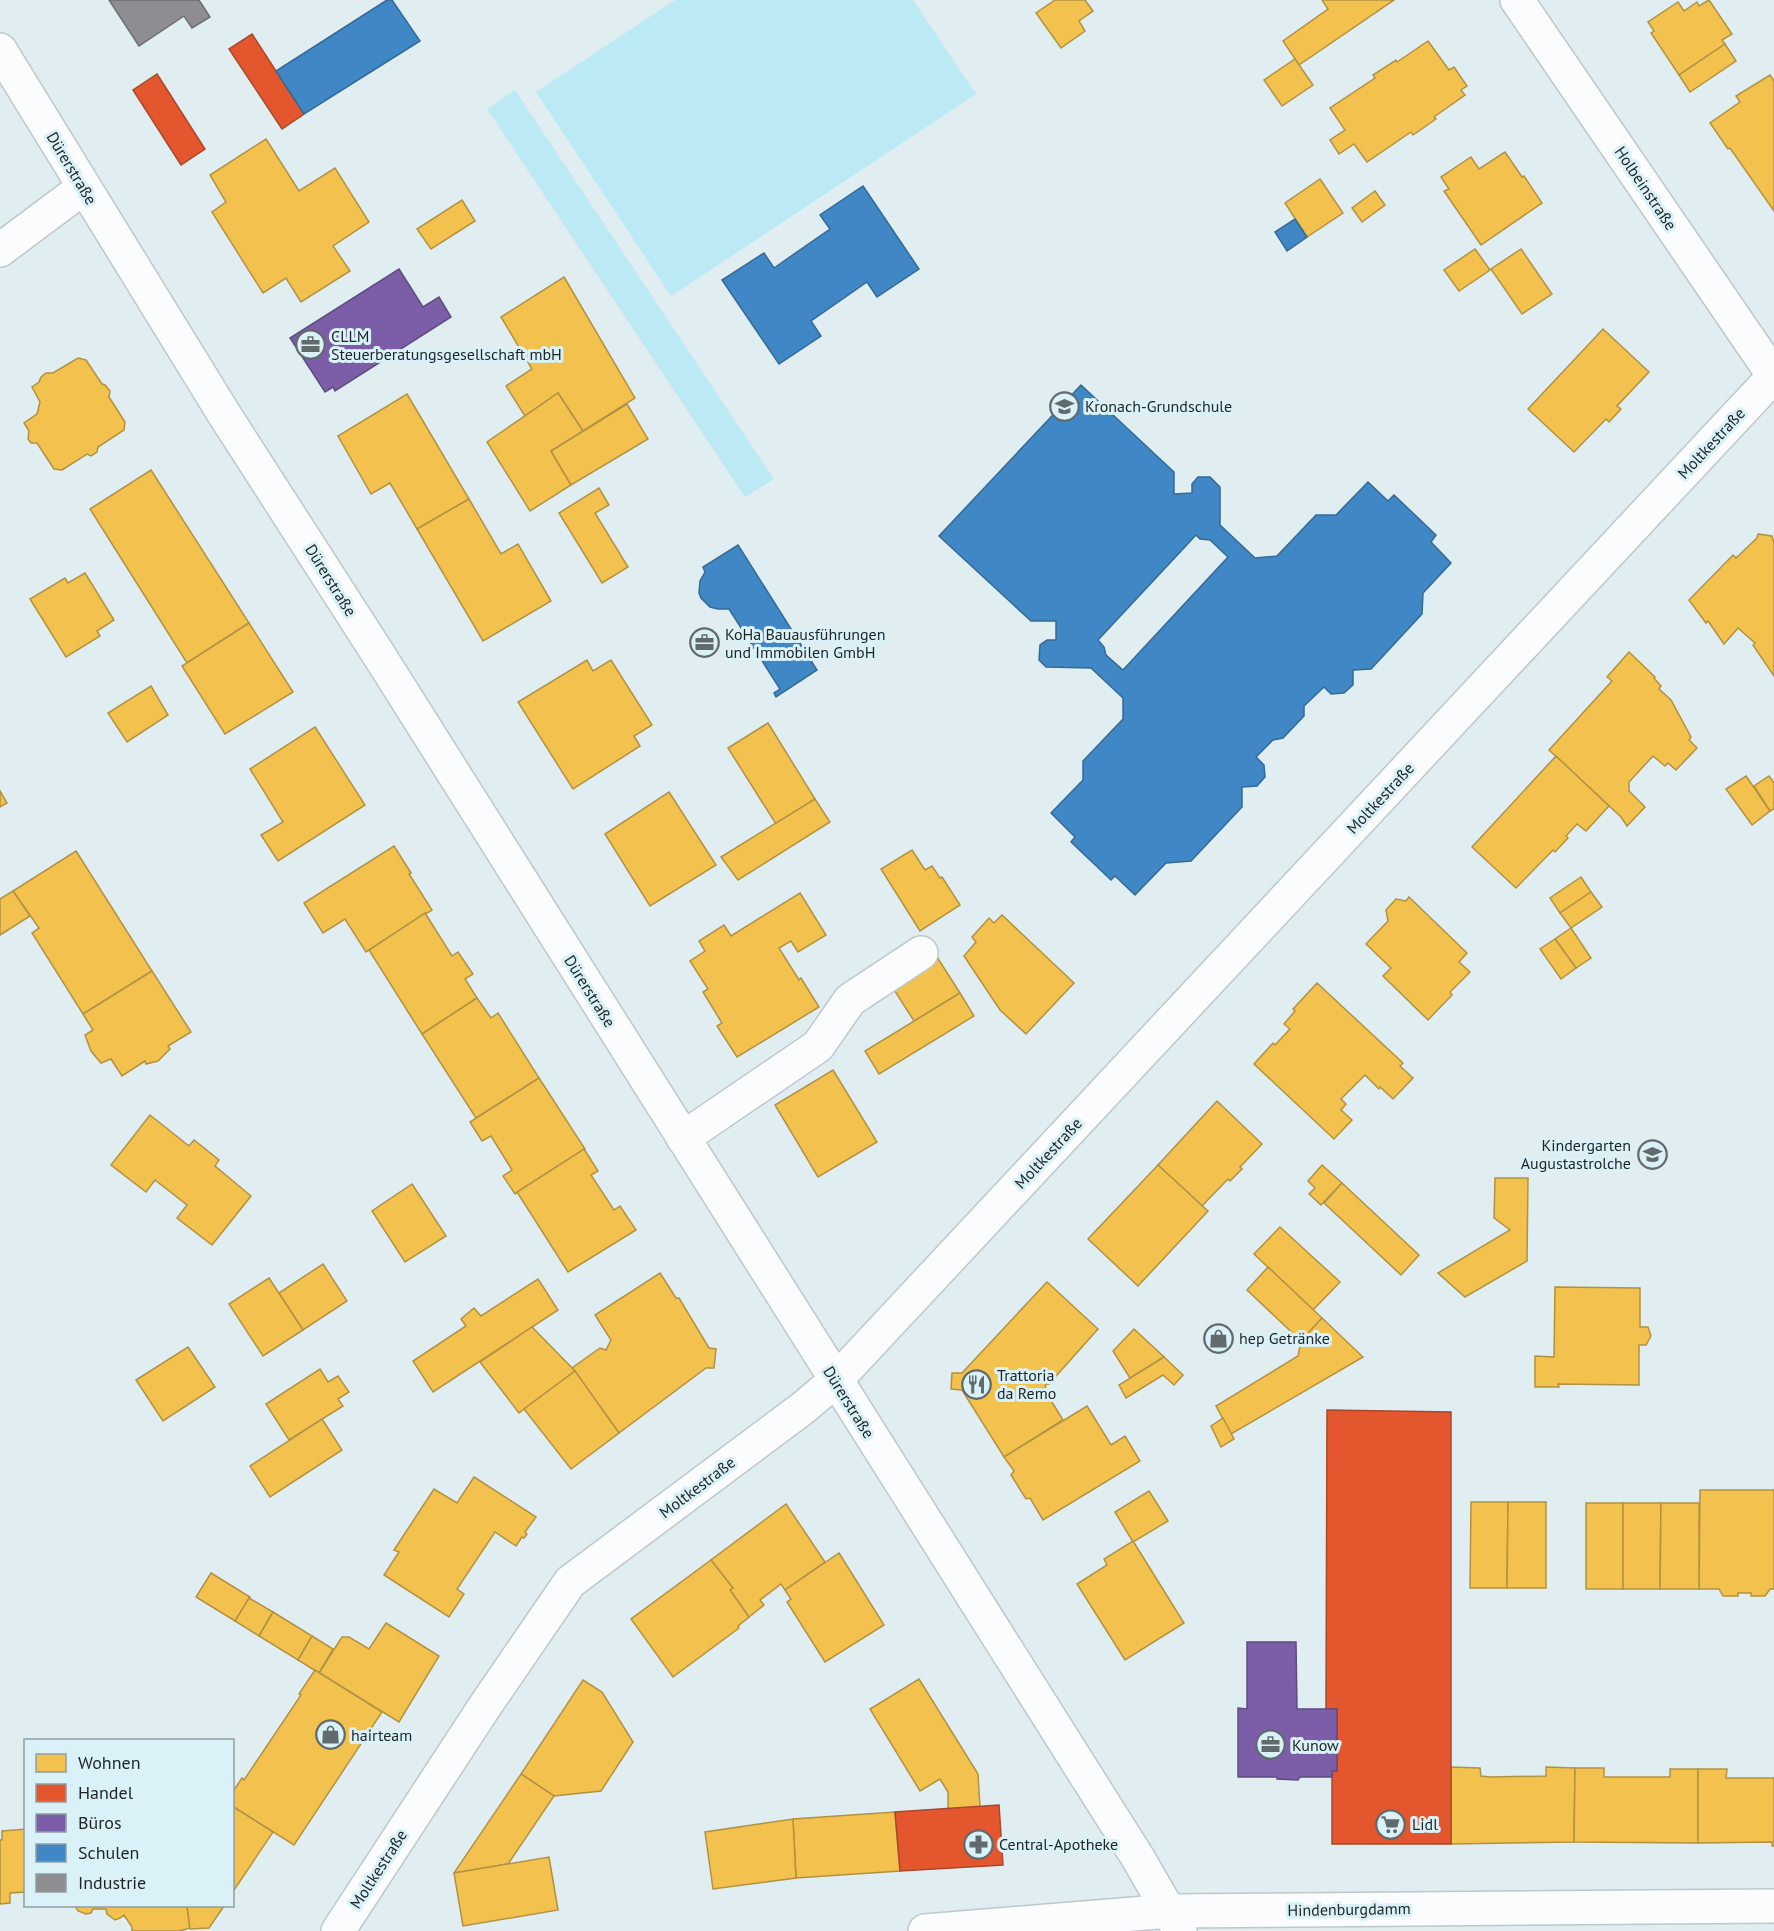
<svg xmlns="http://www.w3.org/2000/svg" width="1774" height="1931" viewBox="0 0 1774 1931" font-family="'PT Sans',sans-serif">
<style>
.green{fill:#bbe9f4}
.homes{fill:#f2c14e;stroke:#b29242;stroke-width:1.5}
.shops{fill:#e4572e;stroke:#a8482c;stroke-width:1.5}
.offices{fill:#7b5ea7;stroke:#5e4d80;stroke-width:1.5}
.schools{fill:#3f88c5;stroke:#346a95;stroke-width:1.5;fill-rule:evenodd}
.industry{fill:#8d8d92;stroke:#6b6e72;stroke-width:1.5}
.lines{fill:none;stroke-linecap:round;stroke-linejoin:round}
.minor-casing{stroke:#bec8cb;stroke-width:36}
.major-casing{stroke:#bec8cb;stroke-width:36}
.minor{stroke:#fafcfd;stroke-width:33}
.major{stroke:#fafcfd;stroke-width:33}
.labels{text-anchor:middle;stroke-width:6;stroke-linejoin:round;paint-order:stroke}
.street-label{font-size:16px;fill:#1c2426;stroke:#daf1f7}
.poi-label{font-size:16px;fill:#1c2426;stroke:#daf1f7;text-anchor:start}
</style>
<rect width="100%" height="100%" fill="#e0edf1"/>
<g class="green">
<polygon points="675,0 913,0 976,94 671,296 536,92"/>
<polygon points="515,90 774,479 745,497 487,109"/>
</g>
<g class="homes">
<polygon points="1055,0 1085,0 1093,11 1079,21 1085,31 1061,48 1036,13"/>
<polygon points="1322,0 1394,0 1299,65 1283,41 1328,9"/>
<polygon points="1709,0 1732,34 1722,40 1725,44 1679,75 1651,33 1654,31 1648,22 1678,2 1684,11 1697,2 1699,6"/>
<polygon points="1428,41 1449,70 1454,67 1467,86 1461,90 1465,95 1434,117 1436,119 1413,135 1411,132 1367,162 1354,144 1339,154 1330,140 1345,130 1330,108 1375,78 1373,75 1396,60 1397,62"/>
<polygon points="1725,44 1736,61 1690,92 1679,75"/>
<polygon points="1295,59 1313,85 1282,106 1264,80"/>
<polygon points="1770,75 1774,81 1774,211 1730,148 1728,149 1710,123 1740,102 1736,96"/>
<polygon points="266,139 299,191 335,168 369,222 333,246 350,271 301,302 286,278 263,293 212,212 226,202 210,175"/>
<polygon points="1505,152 1522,177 1524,176 1542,203 1481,245 1444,191 1449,189 1441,177 1471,157 1479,169"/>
<polygon points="1320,179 1343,213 1307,237 1285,203"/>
<polygon points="1375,191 1385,205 1362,222 1352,208"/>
<polygon points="462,200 475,221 431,249 417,229"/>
<polygon points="1475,249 1490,270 1459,291 1444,270"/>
<polygon points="1521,249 1552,294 1522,314 1491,269"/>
<polygon points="564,277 635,398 583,431 558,393 525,416 506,386 532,369 501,317"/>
<polygon points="1603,329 1649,372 1617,406 1621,409 1609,422 1606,419 1574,452 1528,409"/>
<polygon points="78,358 86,360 102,384 105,385 110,391 109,397 125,422 124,430 98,447 97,452 91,456 87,454 62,470 54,469 37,443 31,443 28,439 29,431 24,423 37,414 40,402 32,387 39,382 41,377 46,373 53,373"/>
<polygon points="558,393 583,431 551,451 571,485 530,511 487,442"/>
<polygon points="407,394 469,499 417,529 390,483 371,494 338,436"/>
<polygon points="627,404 648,439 571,485 551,451"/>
<polygon points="151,470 249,623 187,663 90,509"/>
<polygon points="599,488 609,505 595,513 628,567 602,583 559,513"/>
<polygon points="469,499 501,554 518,544 551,601 483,641 417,529"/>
<polygon points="1758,534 1772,536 1774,543 1774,676 1753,645 1755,643 1738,628 1724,644 1708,621 1706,623 1689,600 1733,555 1736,558 1757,538"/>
<polygon points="85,573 114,620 97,631 100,636 66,657 30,599 65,578 68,583"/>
<polygon points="249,623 293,692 225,734 182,666"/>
<polygon points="1629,652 1655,677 1654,678 1661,686 1659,689 1671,700 1691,737 1689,740 1697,748 1676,770 1668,763 1665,766 1653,756 1629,782 1629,791 1645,807 1627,826 1621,817 1549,750 1612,681 1607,677"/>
<polygon points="587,660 593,671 611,660 652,725 634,736 640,746 573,789 518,702"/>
<polygon points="151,686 168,715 127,742 108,713"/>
<polygon points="768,723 815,799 776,824 728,748"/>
<polygon points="315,727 365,805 278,861 261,835 283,822 250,769"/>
<polygon points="1556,756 1609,806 1586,831 1577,824 1566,836 1568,838 1555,852 1553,850 1516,888 1472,847"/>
<polygon points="1746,776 1770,811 1752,825 1726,789"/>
<polygon points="1769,776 1774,783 1774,809 1770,811 1754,786"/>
<polygon points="0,791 7,803 0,807"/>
<polygon points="669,792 716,865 650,906 605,834"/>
<polygon points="815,799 830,822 738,880 721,857"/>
<polygon points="394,846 411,873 409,874 432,910 366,952 345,919 323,933 304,903"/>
<polygon points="912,850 925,870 932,866 940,878 942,877 960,905 920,931 881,869"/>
<polygon points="76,851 152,971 83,1014 32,933 39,928 13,891"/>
<polygon points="1581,877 1591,892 1560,913 1550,898"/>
<polygon points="13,891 30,916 0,935 0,899"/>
<polygon points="1591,892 1602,907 1571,928 1560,913"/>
<polygon points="800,893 826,935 798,952 791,941 779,948 799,980 801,978 819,1007 737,1057 717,1026 722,1023 703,992 708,989 690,961 705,951 699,941 724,925 731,936"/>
<polygon points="1409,897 1467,953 1459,962 1470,972 1450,992 1452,995 1428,1020 1383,976 1391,968 1366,944 1388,921 1386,910 1396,899 1406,901"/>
<polygon points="425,913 452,956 458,952 473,974 465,979 477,998 422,1034 369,950"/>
<polygon points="1002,915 1074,983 1026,1034 1000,1010 964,956 976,942 972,937 989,918 994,923"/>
<polygon points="1571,928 1591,958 1576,968 1555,939"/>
<polygon points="1555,939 1576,968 1561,979 1540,949"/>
<polygon points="937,957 960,993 914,1021 891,985"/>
<polygon points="152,971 191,1032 168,1046 170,1049 158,1061 146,1064 145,1061 122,1076 111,1059 101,1063 91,1051 85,1035 93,1030 83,1014"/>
<polygon points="1317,983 1403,1063 1400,1066 1413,1078 1393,1099 1380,1087 1379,1089 1365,1075 1341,1099 1346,1104 1341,1110 1352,1120 1334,1139 1254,1064 1273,1043 1275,1045 1290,1029 1284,1024 1295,1011 1293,1009"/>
<polygon points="960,993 974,1016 879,1074 865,1051"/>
<polygon points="477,998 491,1018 498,1013 539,1078 476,1118 422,1034"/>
<polygon points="833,1070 877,1142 818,1177 775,1105"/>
<polygon points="539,1078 585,1149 515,1194 503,1176 512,1170 491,1136 482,1141 470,1122"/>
<polygon points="1217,1101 1262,1144 1240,1167 1242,1169 1230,1181 1228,1179 1202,1206 1158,1165"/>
<polygon points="150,1115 189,1146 194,1140 219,1160 215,1166 251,1196 212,1245 177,1218 187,1205 155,1180 146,1192 111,1165"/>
<polygon points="584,1149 598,1171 591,1175 614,1210 620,1206 636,1230 568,1272 517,1192"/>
<polygon points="1158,1165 1208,1211 1138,1286 1088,1239"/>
<polygon points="1322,1165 1342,1183 1321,1205 1309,1194 1315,1188 1308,1181"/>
<polygon points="1495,1178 1528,1178 1527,1261 1465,1297 1438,1273 1510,1230 1494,1218"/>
<polygon points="1342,1183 1419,1255 1401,1275 1324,1203"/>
<polygon points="412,1184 446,1236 405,1262 372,1211"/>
<polygon points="1280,1227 1340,1282 1313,1310 1254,1254"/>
<polygon points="323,1264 347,1301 303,1330 279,1293"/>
<polygon points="1268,1267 1322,1318 1301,1341 1247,1290"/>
<polygon points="660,1273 676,1298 679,1298 709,1348 716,1349 714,1368 706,1368 619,1433 572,1368 600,1348 606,1350 611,1340 595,1315"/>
<polygon points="269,1278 303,1330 263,1356 229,1304"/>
<polygon points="538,1279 558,1310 433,1392 413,1361 466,1326 461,1319 474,1308 481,1316"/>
<polygon points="1047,1282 1098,1329 1049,1384 1046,1384 1044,1396 1049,1397 1063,1420 1004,1457 962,1390 951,1389 952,1373 962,1373"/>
<polygon points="1555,1287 1640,1288 1640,1327 1648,1327 1651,1336 1646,1345 1639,1345 1639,1385 1558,1384 1559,1387 1535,1387 1535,1356 1554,1357"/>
<polygon points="1322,1318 1363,1357 1231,1434 1216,1406 1298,1356 1301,1341"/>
<polygon points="532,1327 575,1371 519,1413 480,1362"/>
<polygon points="1134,1329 1164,1357 1130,1378 1113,1351"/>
<polygon points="188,1347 215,1387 163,1421 136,1380"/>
<polygon points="1164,1357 1183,1375 1174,1385 1163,1375 1126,1398 1119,1385"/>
<polygon points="320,1369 328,1382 338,1376 349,1392 338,1399 343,1406 289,1440 266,1404"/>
<polygon points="575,1371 619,1433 571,1469 524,1409"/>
<polygon points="1087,1406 1111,1445 1125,1436 1140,1461 1043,1520 1030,1498 1026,1499 1011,1475 1014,1471 1004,1457"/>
<polygon points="1223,1418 1234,1439 1221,1447 1211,1426"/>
<polygon points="322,1419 342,1450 270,1497 250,1466"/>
<polygon points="474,1477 536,1517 525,1532 527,1534 524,1538 522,1537 516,1546 495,1532 457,1589 464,1594 449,1617 384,1575 399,1552 394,1550 434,1489 457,1503"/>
<polygon points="1700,1490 1774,1490 1774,1589 1770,1589 1765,1596 1751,1596 1751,1593 1738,1593 1738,1596 1723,1596 1719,1589 1699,1589"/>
<polygon points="1149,1491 1168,1521 1133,1542 1115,1512"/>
<polygon points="1471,1502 1508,1502 1507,1588 1470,1588"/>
<polygon points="1508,1502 1546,1502 1546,1588 1507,1588"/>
<rect x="1586" y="1503" width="37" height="86"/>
<polygon points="1623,1503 1661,1503 1660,1589 1623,1589"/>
<polygon points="1661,1503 1699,1503 1699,1589 1660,1589"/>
<polygon points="786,1504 825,1562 785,1590 781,1584 760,1600 764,1605 749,1617 730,1590 733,1588 711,1560"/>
<polygon points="1133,1541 1184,1623 1125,1660 1077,1584 1107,1565 1104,1559"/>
<polygon points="839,1553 884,1625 825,1662 787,1602 791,1599 785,1590"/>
<polygon points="711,1560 733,1588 730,1590 749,1617 738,1626 739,1628 673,1677 631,1619"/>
<polygon points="211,1573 250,1597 235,1621 196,1597"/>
<polygon points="249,1598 273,1612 259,1636 235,1621"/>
<polygon points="273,1612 312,1636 298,1660 259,1636"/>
<polygon points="386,1623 439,1656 399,1722 319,1673 342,1637 349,1637 369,1649"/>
<polygon points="312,1636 333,1649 319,1673 298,1660"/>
<polygon points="315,1670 382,1712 294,1845 232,1806 232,1793 242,1778 244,1780 301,1695 299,1694"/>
<polygon points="919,1679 978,1774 980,1807 948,1809 948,1792 940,1779 920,1791 870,1709"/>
<polygon points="583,1680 602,1692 633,1742 601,1791 554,1796 521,1774"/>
<polygon points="1451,1767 1480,1768 1481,1776 1490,1777 1546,1776 1546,1767 1575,1768 1574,1842 1451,1844"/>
<polygon points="1575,1768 1604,1768 1604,1777 1670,1777 1670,1769 1698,1769 1698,1843 1574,1842"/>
<polygon points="1698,1769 1727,1769 1726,1778 1774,1778 1774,1846 1772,1846 1772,1842 1698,1843"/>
<polygon points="521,1774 554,1796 508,1864 454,1873"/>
<polygon points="232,1806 273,1832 232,1893"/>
<polygon points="895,1812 900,1871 796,1878 793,1819"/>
<polygon points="793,1819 796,1878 713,1889 705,1832"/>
<polygon points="26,1829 26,1892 10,1893 10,1903 0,1904 0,1840 2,1840 2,1831"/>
<polygon points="549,1857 558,1910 463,1926 454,1873"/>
<polygon points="75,1906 187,1906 190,1928 179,1931 132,1931 132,1927 124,1915 120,1918 115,1920 107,1914 106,1909 93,1909 91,1913 86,1914 78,1911"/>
<polygon points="187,1906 224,1906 209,1928 190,1929"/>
</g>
<g class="shops">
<polygon points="252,34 304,114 282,129 229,49"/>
<polygon points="157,74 205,149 181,165 133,90"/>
<polygon points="1327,1410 1451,1412 1451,1844 1332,1844 1332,1771 1337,1771 1337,1709 1326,1709"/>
<polygon points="999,1805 1003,1865 900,1871 895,1812"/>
</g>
<g class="offices">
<polygon points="399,269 423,307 439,297 451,317 335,391 333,387 325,392 290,338"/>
<polygon points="1247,1642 1296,1642 1297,1709 1337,1709 1337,1771 1332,1771 1332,1777 1300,1777 1298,1780 1277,1779 1277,1777 1238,1777 1238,1708 1247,1709"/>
</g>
<g class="schools">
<polygon points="387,0 392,0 420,41 304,114 276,71"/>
<polygon points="863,186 919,269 877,297 867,282 811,321 821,336 779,364 722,280 764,253 774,268 830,229 820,215"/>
<polygon points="1295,219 1307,237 1287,251 1275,232"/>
<path d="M1081,385L1174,472V494L1192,493V484L1198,477H1210L1220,487V525L1255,558L1277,556L1316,515H1336L1368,482L1388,501L1394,495L1436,535L1431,542L1451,563L1423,593L1422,614L1371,669L1353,670V685L1344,693L1331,694L1324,687L1304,706V716L1283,738L1273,740L1256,757L1264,765L1265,777L1257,786L1242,787V807L1191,861L1166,863L1135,895L1115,876L1111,880L1071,842L1075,837L1051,813L1083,780V761L1123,719V698L1091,668L1046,667L1039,660L1040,645L1047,640H1056V621H1031L939,536ZM1196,535L1200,539L1210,540L1228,557L1123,670L1106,655L1104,647L1098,640Z"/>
<polygon points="738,545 817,670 776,697 774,693 780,689 729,609 718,609 710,607 701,598 699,593 700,581 705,572 703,567"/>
</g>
<polygon class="industry" points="109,0 199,0 210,17 192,28 184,16 139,46"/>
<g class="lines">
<defs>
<g id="minor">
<polyline points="1517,0 1774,376"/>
<polyline points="0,50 224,414 377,652 1138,1858 1180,1931"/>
<polyline points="0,250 83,188"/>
<polyline points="683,1138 818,1046 850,1000 921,953"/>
<polyline points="338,1931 485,1706 570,1582 803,1408 836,1380 1774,376"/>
</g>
<polyline id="major" points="925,1931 1170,1911 1774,1906"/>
</defs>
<use href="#minor" class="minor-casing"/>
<use href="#major" class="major-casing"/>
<use href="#minor" class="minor"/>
<use href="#major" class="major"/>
</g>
<defs>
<symbol id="office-ring" viewBox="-11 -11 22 22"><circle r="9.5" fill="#daf1f7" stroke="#616a6d" stroke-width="1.5"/><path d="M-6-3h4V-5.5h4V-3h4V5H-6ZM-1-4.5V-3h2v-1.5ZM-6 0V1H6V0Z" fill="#616a6d"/></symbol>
<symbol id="school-ring" viewBox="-11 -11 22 22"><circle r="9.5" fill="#daf1f7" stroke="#616a6d" stroke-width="1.5"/><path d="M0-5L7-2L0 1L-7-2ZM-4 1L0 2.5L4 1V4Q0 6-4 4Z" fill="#616a6d"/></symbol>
<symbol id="shop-ring" viewBox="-11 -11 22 22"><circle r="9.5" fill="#daf1f7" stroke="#616a6d" stroke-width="1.5"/><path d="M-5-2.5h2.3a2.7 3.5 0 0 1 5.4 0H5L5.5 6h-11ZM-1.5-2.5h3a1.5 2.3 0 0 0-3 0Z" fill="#616a6d"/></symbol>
<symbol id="restaurant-ring" viewBox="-11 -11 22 22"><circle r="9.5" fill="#daf1f7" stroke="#616a6d" stroke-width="1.5"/><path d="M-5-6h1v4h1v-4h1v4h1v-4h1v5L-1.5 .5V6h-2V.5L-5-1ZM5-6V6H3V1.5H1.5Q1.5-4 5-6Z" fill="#616a6d"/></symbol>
<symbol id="supermarket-ring" viewBox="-11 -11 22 22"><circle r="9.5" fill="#daf1f7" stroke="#616a6d" stroke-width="1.5"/><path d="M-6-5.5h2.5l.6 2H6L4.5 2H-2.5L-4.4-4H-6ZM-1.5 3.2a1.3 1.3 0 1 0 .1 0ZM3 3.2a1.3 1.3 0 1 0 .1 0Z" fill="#616a6d"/></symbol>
<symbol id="pharmacy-ring" viewBox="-11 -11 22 22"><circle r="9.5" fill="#daf1f7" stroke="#616a6d" stroke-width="1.5"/><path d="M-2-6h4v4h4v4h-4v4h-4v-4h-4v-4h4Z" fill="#616a6d"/></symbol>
</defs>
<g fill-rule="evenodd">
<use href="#office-ring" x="294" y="328" width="33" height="33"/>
<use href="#school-ring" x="1048" y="390" width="33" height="33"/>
<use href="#office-ring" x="688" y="626" width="33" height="33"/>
<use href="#school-ring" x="1636" y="1138" width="33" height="33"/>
<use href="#shop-ring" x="1202" y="1322" width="33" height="33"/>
<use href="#restaurant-ring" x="960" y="1368" width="33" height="33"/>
<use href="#shop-ring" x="314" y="1718" width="33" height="33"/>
<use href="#office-ring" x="1254" y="1728" width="33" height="33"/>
<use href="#supermarket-ring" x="1374" y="1808" width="33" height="33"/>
<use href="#pharmacy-ring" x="962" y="1828" width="33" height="33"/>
</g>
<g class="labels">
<g class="street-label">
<text transform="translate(72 168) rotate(59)" y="6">Dürerstraße</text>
<text transform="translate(1646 188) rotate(56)" y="6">Holbeinstraße</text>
<text transform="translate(1711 443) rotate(-47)" y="6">Moltkestraße</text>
<text transform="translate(331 580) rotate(58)" y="6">Dürerstraße</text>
<text transform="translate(1380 798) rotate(-47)" y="6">Moltkestraße</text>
<text transform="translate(590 991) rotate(58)" y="6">Dürerstraße</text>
<text transform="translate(1048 1153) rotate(-47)" y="6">Moltkestraße</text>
<text transform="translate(849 1402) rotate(58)" y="6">Dürerstraße</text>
<text transform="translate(697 1487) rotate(-37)" y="6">Moltkestraße</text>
<text transform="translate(378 1869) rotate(-57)" y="6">Moltkestraße</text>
<text transform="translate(1349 1909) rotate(-1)" y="6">Hindenburgdamm</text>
</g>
<g class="poi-label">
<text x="331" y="342">CLLM<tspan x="331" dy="18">Steuerberatungsgesellschaft mbH</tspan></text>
<text x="1085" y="412">Kronach-Grundschule</text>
<text x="725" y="640">KoHa Bauausführungen<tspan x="725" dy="18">und Immobilen GmbH</tspan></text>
<text x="1631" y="1151" text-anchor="end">Kindergarten<tspan x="1631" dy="18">Augustastrolche</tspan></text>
<text x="1239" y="1344">hep Getränke</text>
<text x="997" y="1381">Trattoria<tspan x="997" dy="18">da Remo</tspan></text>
<text x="351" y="1741">hairteam</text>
<text x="1292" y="1751">Kunow</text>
<text x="1412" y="1830">Lidl</text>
<text x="999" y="1850">Central-Apotheke</text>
</g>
</g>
<rect x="24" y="1739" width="210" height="168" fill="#daf1f7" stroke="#8e9fa3" stroke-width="1.5"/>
<rect x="36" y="1754" width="30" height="18" fill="#f2c14e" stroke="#8e9fa3" stroke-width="1.5"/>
<text x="78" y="1769" font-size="18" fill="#1c2426">Wohnen</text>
<rect x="36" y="1784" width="30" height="18" fill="#e4572e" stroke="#8e9fa3" stroke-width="1.5"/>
<text x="78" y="1799" font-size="18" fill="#1c2426">Handel</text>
<rect x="36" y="1814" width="30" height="18" fill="#7b5ea7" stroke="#8e9fa3" stroke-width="1.5"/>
<text x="78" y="1829" font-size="18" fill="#1c2426">Büros</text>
<rect x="36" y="1844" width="30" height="18" fill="#3f88c5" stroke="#8e9fa3" stroke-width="1.5"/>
<text x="78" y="1859" font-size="18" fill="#1c2426">Schulen</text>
<rect x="36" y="1874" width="30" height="18" fill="#8d8d92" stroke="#8e9fa3" stroke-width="1.5"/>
<text x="78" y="1889" font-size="18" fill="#1c2426">Industrie</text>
</svg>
